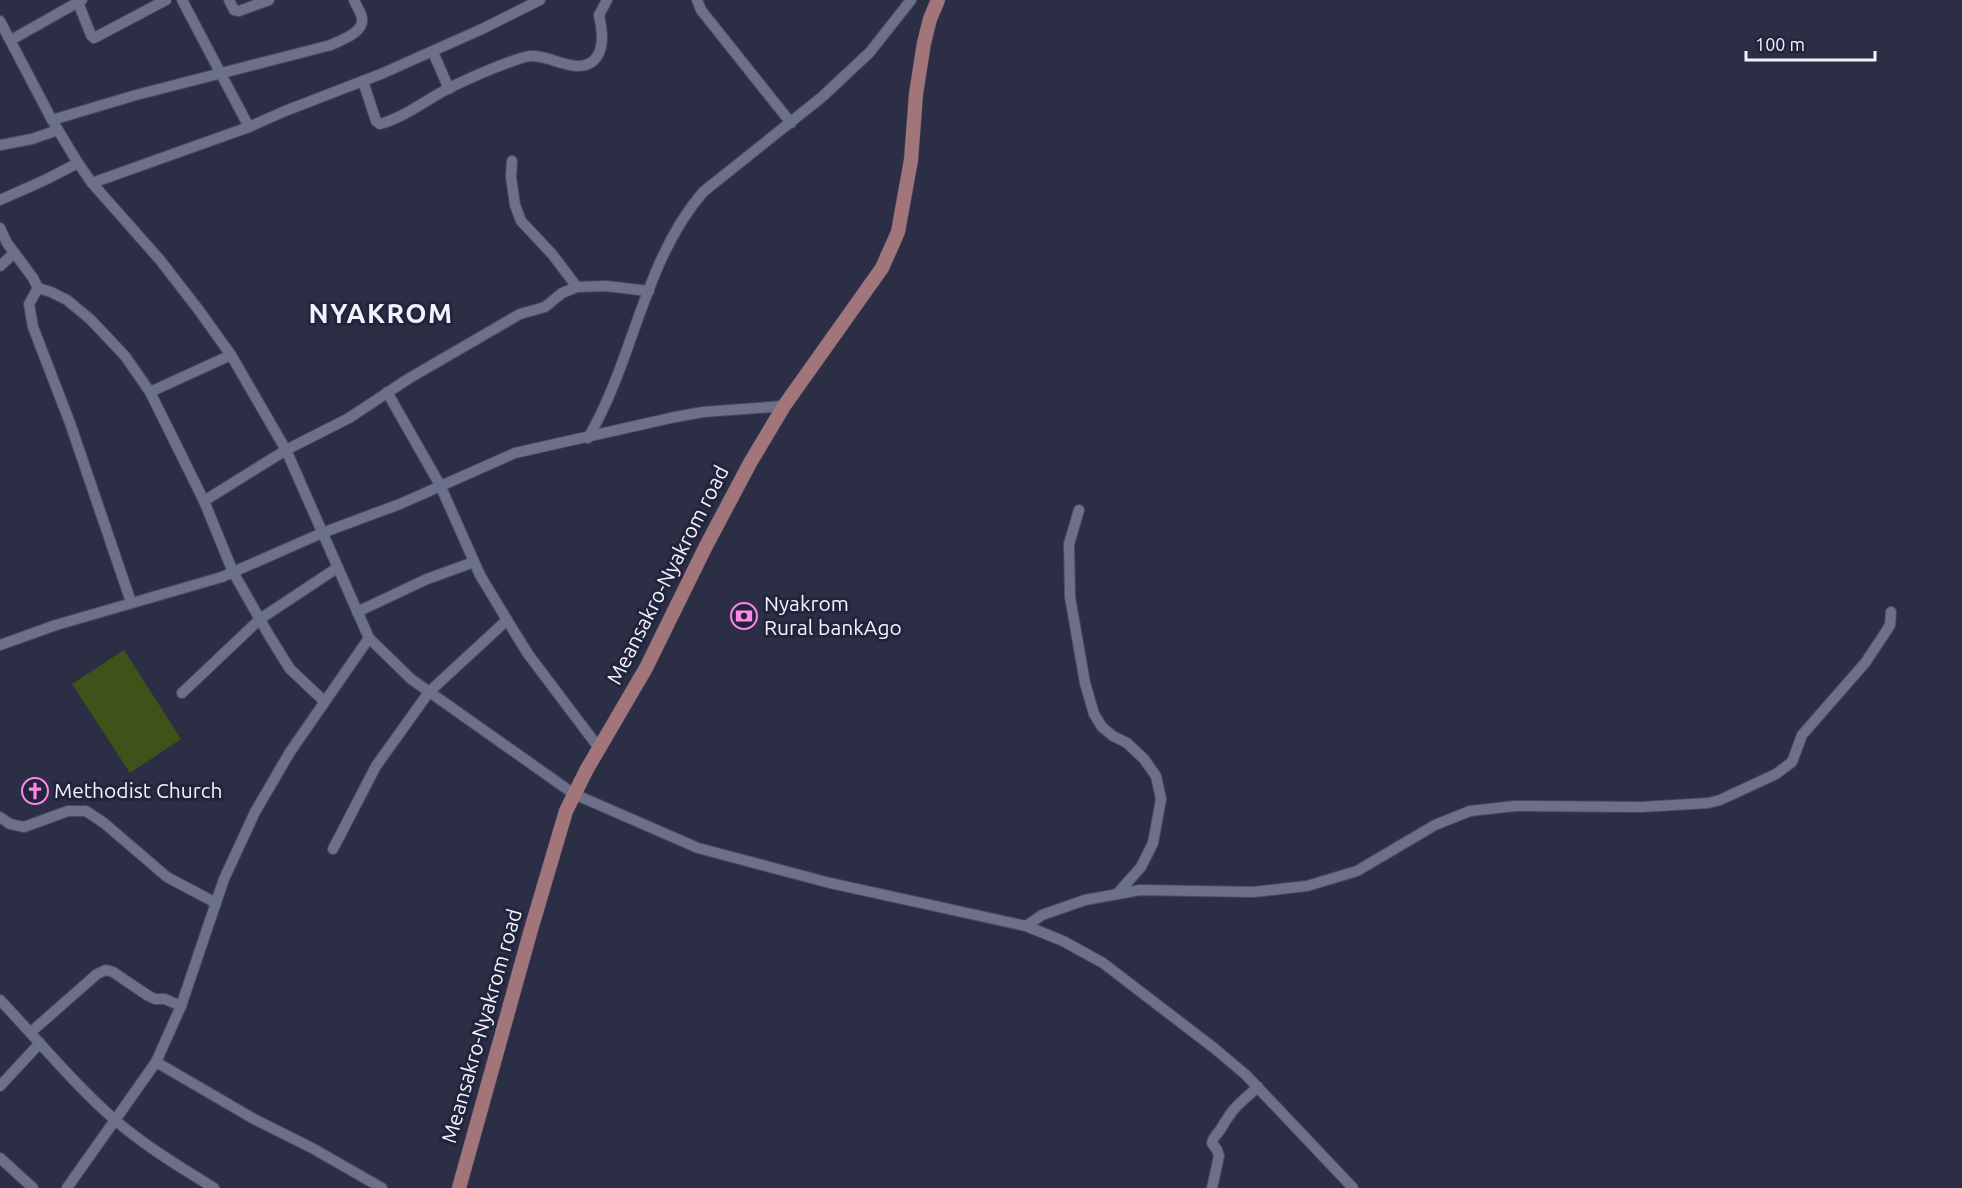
<svg xmlns="http://www.w3.org/2000/svg" width="1962" height="1188" viewBox="0 0 1962 1188" font-family="Ubuntu,sans-serif">
<style>
.green{fill:#3e5319}
.lines{fill:none;stroke-linecap:round;stroke-linejoin:round}
.minor-casing{stroke:#4a4b5e;stroke-width:12}
.major-casing{stroke:#4a4b5e;stroke-width:15}
.minor{stroke:#6c708b;stroke-width:10}
.major{stroke:#a1757a;stroke-width:14}
.labels{text-anchor:middle;stroke-width:6;stroke-linejoin:round;paint-order:stroke}
.street-label{font-size:21px;fill:#f2f3fd;stroke:#22243b}
.poi-label{font-size:21px;fill:#f2f3fd;stroke:#22243b;text-anchor:start}
.district-label{font-size:27px;font-weight:bold;letter-spacing:1.5px;fill:#f2f3fd;stroke:#22243b}
</style>
<rect width="100%" height="100%" fill="#2c2e46"/>
<polygon class="green" points="124,650 181,739 130,773 72,684"/>
<g class="lines">
<defs>
<g id="minor">
<polyline points="77,0 91,35 94,38 166,0"/>
<polyline points="182,0 249,127"/>
<polyline points="229,0 234,10 239,11 269,0"/>
<polyline points="697,0 701,10 791,123"/>
<polyline points="0,21 52,120 78,163 92,183 160,260 198,309 231,355 286,450 369,638 411,679 574,794 698,848 830,883 1026,926 1063,941 1103,963 1214,1048 1246,1075 1353,1188"/>
<polyline points="11,40 82,0"/>
<polyline points="433,52 449,89"/>
<path d="M363,81L376,121L380,124C405,117 426,100 449,88C472,77 501,64 525,57C546,51 572,75 592,62C606,51 602,29 599,15L607,0"/>
<path d="M52,120L136,95L331,45C341,40 364,33 362,18C361,12 356,6 354,0"/>
<polyline points="0,145 32,139 58,130"/>
<polyline points="512,161 511,177 515,205 521,221 552,254 577,287"/>
<polyline points="92,183 249,127 285,111 381,74 482,29 540,0"/>
<polyline points="0,200 45,180 78,163"/>
<polyline points="0,228 7,243 33,278 38,288 29,304 33,327 70,423 131,602"/>
<polyline points="0,266 13,254"/>
<polyline points="38,288 51,292 67,300 90,319 125,356 150,392 204,501 233,572 270,637 290,669 324,701"/>
<polyline points="150,392 231,355"/>
<polyline points="387,392 440,485 480,575 507,620 528,654 599,748"/>
<path d="M588,438C634,360 643,262 703,192L822,97L870,52L911,0"/>
<polyline points="204,501 286,450 349,418 408,379 520,314 545,307 562,293 577,287 606,286 649,291"/>
<polyline points="1079,510 1069,544 1070,597 1085,683 1094,714 1102,727 1113,736 1127,743 1144,759 1156,776 1161,799 1153,843 1141,867 1117,894"/>
<polyline points="357,612 427,579 474,562"/>
<polyline points="0,645 56,625 222,577 322,533 400,504 515,453 675,417 703,412 784,406"/>
<polyline points="182,693 260,619 337,568"/>
<polyline points="0,817 10,824 24,827 68,811 86,811 104,823 167,877 216,903"/>
<polyline points="333,849 376,766 429,692 507,620"/>
<polyline points="1026,926 1042,915 1085,900 1140,890 1253,892 1307,886 1357,871 1435,825 1470,811 1515,806 1641,807 1708,803 1720,800 1776,774 1792,762 1802,735 1865,663 1885,633 1890,625 1891,612"/>
<path d="M0,1000C38,1040 73,1083 115,1120C145,1146 180,1167 214,1188"/>
<polyline points="31,1032 97,974 106,970 113,972 147,995 155,999 165,999 181,1006"/>
<polyline points="156,1062 254,1119 312,1148 382,1188"/>
<polyline points="0,1086 40,1043"/>
<polyline points="0,1158 33,1188"/>
<polyline points="67,1188 156,1062 181,1006 224,879 255,812 290,752 369,638"/>
<path d="M1212,1188L1219,1156L1217,1150L1212,1143C1213,1136 1219,1133 1222,1127C1234,1106 1240,1103 1258,1087"/>
</g>
<polyline id="major" points="459,1188 530,933 566,811 587,769 646,668 706,546 750,463 784,406 882,268 898,232 911,160 916,94 924,43 930,19 938,0"/>
</defs>
<use href="#minor" class="minor-casing"/>
<use href="#major" class="major-casing"/>
<use href="#minor" class="minor"/>
<use href="#major" class="major"/>
</g>
<defs>
<symbol id="bank-ring" viewBox="-11 -11 22 22"><circle r="9.5" fill="#22243b" stroke="#fb87e6" stroke-width="1.5"/><path d="M-6-4H6V4H-6ZM0-2.3a2.3 2.3 0 1 0 0 4.6a2.3 2.3 0 1 0 0-4.6Z" fill="#fb87e6"/></symbol>
<symbol id="church-ring" viewBox="-11 -11 22 22"><circle r="9.5" fill="#22243b" stroke="#fb87e6" stroke-width="1.5"/><path d="M-1.2-6h2.4v3.5h3.3v2.4h-3.3V6h-2.4V-.1h-3.3v-2.4h3.3Z" fill="#fb87e6"/></symbol>
</defs>
<g fill-rule="evenodd">
<use href="#bank-ring" x="729" y="601" width="30" height="30"/>
<use href="#church-ring" x="20" y="776" width="30" height="30"/>
</g>
<g class="labels">
<g class="street-label">
<text transform="translate(668 575) rotate(-63)" y="7">Meansakro-Nyakrom road</text>
<text transform="translate(482 1026) rotate(-74)" y="7">Meansakro-Nyakrom road</text>
</g>
<g class="poi-label">
<text x="764" y="611">Nyakrom<tspan x="764" dy="24">Rural bankAgo</tspan></text>
<text x="54" y="798">Methodist Church</text>
</g>
<g class="district-label">
<text x="381" y="323">NYAKROM</text>
</g>
</g>
<path d="M1746 51v9h129v-9" fill="none" stroke="#f2f3fd" stroke-width="3"/>
<text x="1755" y="51" font-size="18" fill="#f2f3fd" stroke="#22243b" stroke-width="4.5" paint-order="stroke">100 m</text>
</svg>
